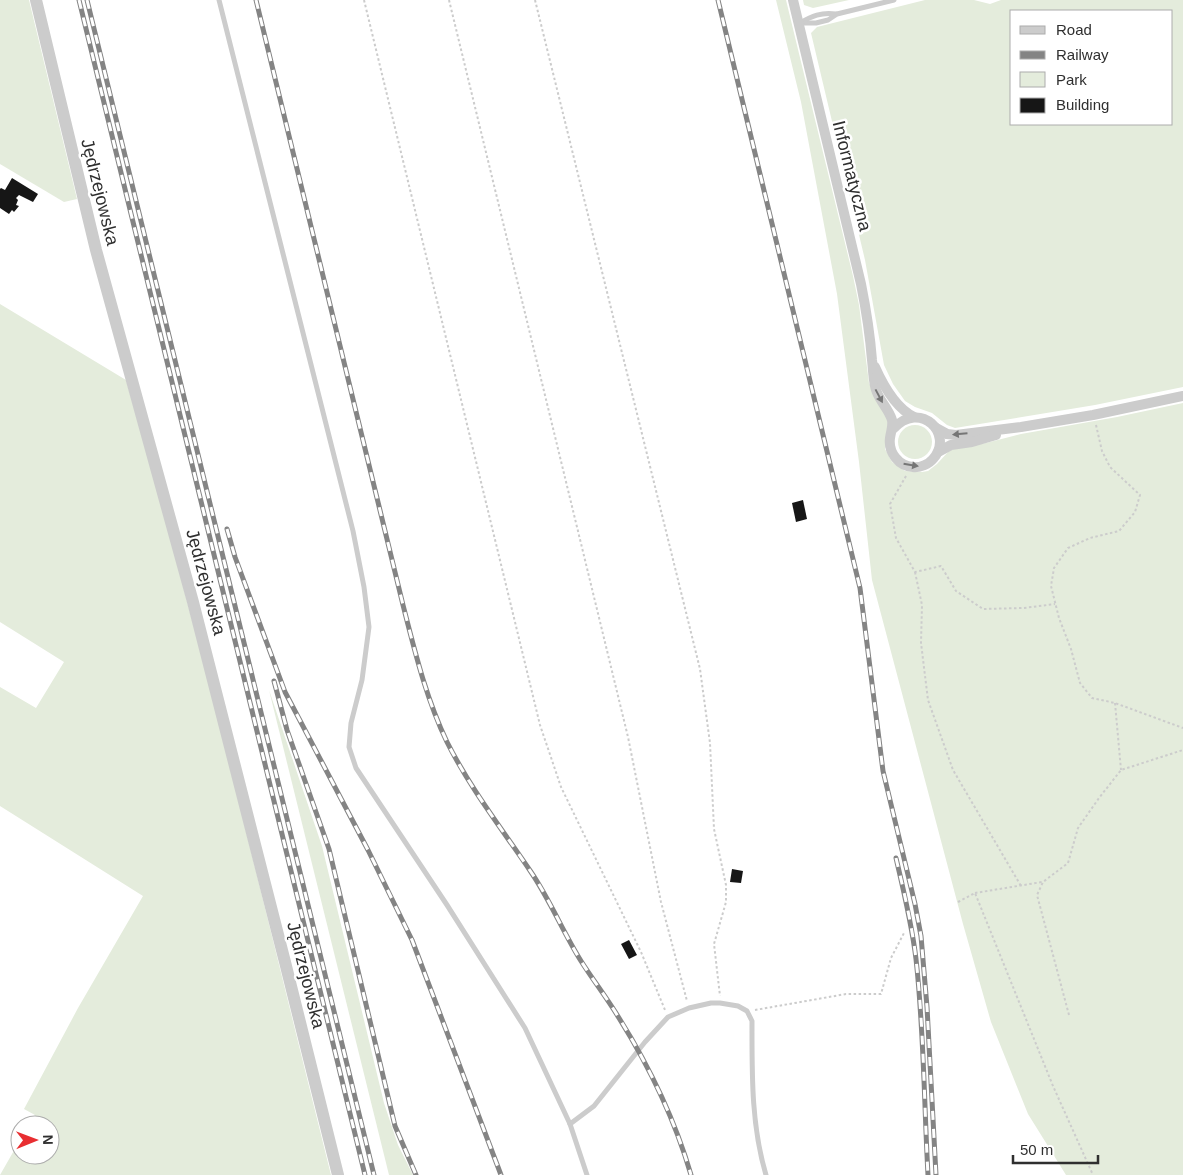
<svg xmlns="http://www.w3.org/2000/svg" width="1183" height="1175" viewBox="0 0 1183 1175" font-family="Helvetica,sans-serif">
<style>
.green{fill:#e4ecdc;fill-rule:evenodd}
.building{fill:#161616}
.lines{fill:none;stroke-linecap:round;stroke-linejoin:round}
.path{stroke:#ccc;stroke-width:2;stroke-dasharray:2.5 2.5;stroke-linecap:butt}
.service{stroke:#ccc;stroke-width:5}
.minor{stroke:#ccc;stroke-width:10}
.tertiary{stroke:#ccc;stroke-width:12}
.rail-casing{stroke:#848484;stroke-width:5}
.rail{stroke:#fff;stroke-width:3;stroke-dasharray:9;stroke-linecap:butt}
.oneway{fill:#767676}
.labels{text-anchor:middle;stroke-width:5;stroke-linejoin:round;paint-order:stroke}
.street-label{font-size:18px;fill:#2f2f2f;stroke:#fff}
</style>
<rect width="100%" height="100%" fill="#fff"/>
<g class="green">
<polygon points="0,0 29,0 77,199 64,202 0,164"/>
<polygon points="776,0 786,0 853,276 859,305 869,383 888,420 885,449 892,462 905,471 922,472 928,471 937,464 948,452 953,449 986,443 1021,434 1117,417 1183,403 1183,1175 1066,1175 1028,1114 991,1022 963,924 872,580 859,462 837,294 801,102"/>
<polygon points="803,0 849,0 813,8 804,5"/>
<path d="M925,0H974L990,4L1001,0H1183V387L1095,405L955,428L947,425L932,413L915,407L905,401L893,384L884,365L865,260L811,33L817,27ZM1012,11H1172V124H1012Z"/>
<path d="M0,304L126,380C202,643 265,910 331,1175H0L20,1140V1155H50V1125H29L35,1115L24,1109L78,1008L143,896L0,806V687L36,708L64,662L0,622Z"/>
<circle cx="915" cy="442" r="17"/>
<polygon points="269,690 322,846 384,1103 398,1145 413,1175 389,1175"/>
</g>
<g class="building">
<polygon points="12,178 38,194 33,202 19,195 16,198 18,200 16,205 19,206 14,212 12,210 9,214 0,208 0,189 1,188 5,190"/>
<polygon points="803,500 807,519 796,522 792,503"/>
<polygon points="732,869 743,871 741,883 730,882"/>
<polygon points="629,940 637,955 629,959 621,944"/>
</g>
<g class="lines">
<g class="path">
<polyline points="364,0 540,725 561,787 641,952 665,1010"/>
<polyline points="449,0 628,737 661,902 687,1001"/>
<polyline points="535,0 700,669 710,743 714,829 726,885 726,902 714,944 720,996"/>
<polyline points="1096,425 1102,451 1110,467 1140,495 1135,512 1119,531 1090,538 1068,548 1054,568 1051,586 1059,618 1071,649 1080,683 1092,698 1115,703 1183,728"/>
<polyline points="906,476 890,504 896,538 915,572 941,566 956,591 983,609 1024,608 1055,604"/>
<polyline points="915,572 922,605 921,643 928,700 953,770 1021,886"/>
<polyline points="1115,703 1121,770"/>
<polyline points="975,893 1042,882"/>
<polyline points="958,902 975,893 1053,1086 1093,1175"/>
<polyline points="755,1010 846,994 881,994 891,958 904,933"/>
<polyline points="1069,1015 1037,895 1043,882 1068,863 1078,828 1099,798 1121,770 1183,750"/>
</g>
<g class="service">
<polyline points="219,0 353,531 364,587 369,627 362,680 351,723 349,747 356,768 447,905 525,1028 570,1124 587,1175"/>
<polyline points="798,23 816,23 828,20 837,14 894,0"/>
<path d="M800,23C812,16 821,12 836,14"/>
<path d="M570,1124L594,1106L645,1042L668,1017L689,1008L711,1003H720L738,1006L747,1011L752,1021C752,1072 751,1125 766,1175"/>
</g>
<g class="minor">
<path d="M793,0L861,284C866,309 870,334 872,360C873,368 873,377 875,386C877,399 888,407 892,420C893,427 891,431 890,438C888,453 899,466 913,467C920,468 929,464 933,459C955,434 920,399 893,429"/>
<path d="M875,367C883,385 896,408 914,417"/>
<polyline points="936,428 947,434 956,435 1021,427 1093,415 1183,396"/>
<polyline points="938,452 951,445 972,442 996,435"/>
</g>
<polyline class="tertiary" points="36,0 96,250 193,602 285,962 338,1175"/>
<defs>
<g id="rail">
<polyline points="79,0 365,1175"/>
<polyline points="87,0 374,1175"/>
<path d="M256,0L403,605C415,652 426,698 447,742C470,788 502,829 531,872C550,900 563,932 581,961C593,980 607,998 619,1018C649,1066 675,1120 691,1175"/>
<polyline points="718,0 860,588 883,771 915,904 921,936 927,1007 936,1175"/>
<polyline points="227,529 235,557 285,692 368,850 412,940 501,1175"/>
<polyline points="274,681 287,730 329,849 395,1126 416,1175"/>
<path d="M896,858C904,892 912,925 916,959C924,1030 924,1103 928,1175"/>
</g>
</defs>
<use href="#rail" class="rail-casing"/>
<use href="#rail" class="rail"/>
</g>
<defs><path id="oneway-solid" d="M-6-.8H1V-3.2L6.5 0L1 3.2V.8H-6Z" transform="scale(1.25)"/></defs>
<g class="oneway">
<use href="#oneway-solid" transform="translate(879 396) rotate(62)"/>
<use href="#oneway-solid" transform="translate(960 434) rotate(175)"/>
<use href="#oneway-solid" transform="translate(911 465) rotate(9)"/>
</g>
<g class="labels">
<g class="street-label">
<text transform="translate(852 176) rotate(76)" y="6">Informatyczna</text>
<text transform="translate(100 192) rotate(76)" y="6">Jędrzejowska</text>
<text transform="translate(206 582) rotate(75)" y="6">Jędrzejowska</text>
<text transform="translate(306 975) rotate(76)" y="6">Jędrzejowska</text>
</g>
</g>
<rect x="1010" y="10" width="162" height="115" fill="#ffffff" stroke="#acacac"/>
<rect x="1020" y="26" width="25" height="8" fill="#cccccc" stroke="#acacac"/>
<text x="1056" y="35" font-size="15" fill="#2f2f2f">Road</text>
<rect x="1020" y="51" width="25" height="8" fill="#848484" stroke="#acacac"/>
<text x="1056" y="60" font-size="15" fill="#2f2f2f">Railway</text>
<rect x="1020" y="72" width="25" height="15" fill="#e4ecdc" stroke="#acacac"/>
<text x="1056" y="85" font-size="15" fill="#2f2f2f">Park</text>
<rect x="1020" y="98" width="25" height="15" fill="#161616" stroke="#acacac"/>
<text x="1056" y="110" font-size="15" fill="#2f2f2f">Building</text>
<g transform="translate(35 1140) rotate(89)"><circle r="24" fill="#ffffff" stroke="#acacac"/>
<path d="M0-4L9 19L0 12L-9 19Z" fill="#e82e31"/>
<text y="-8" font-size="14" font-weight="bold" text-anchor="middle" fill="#2f2f2f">N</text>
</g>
<path d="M1013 1155v8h85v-8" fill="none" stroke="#2f2f2f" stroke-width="2.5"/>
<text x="1020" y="1155" font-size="15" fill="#2f2f2f" stroke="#ffffff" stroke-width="4" paint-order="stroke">50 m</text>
</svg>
